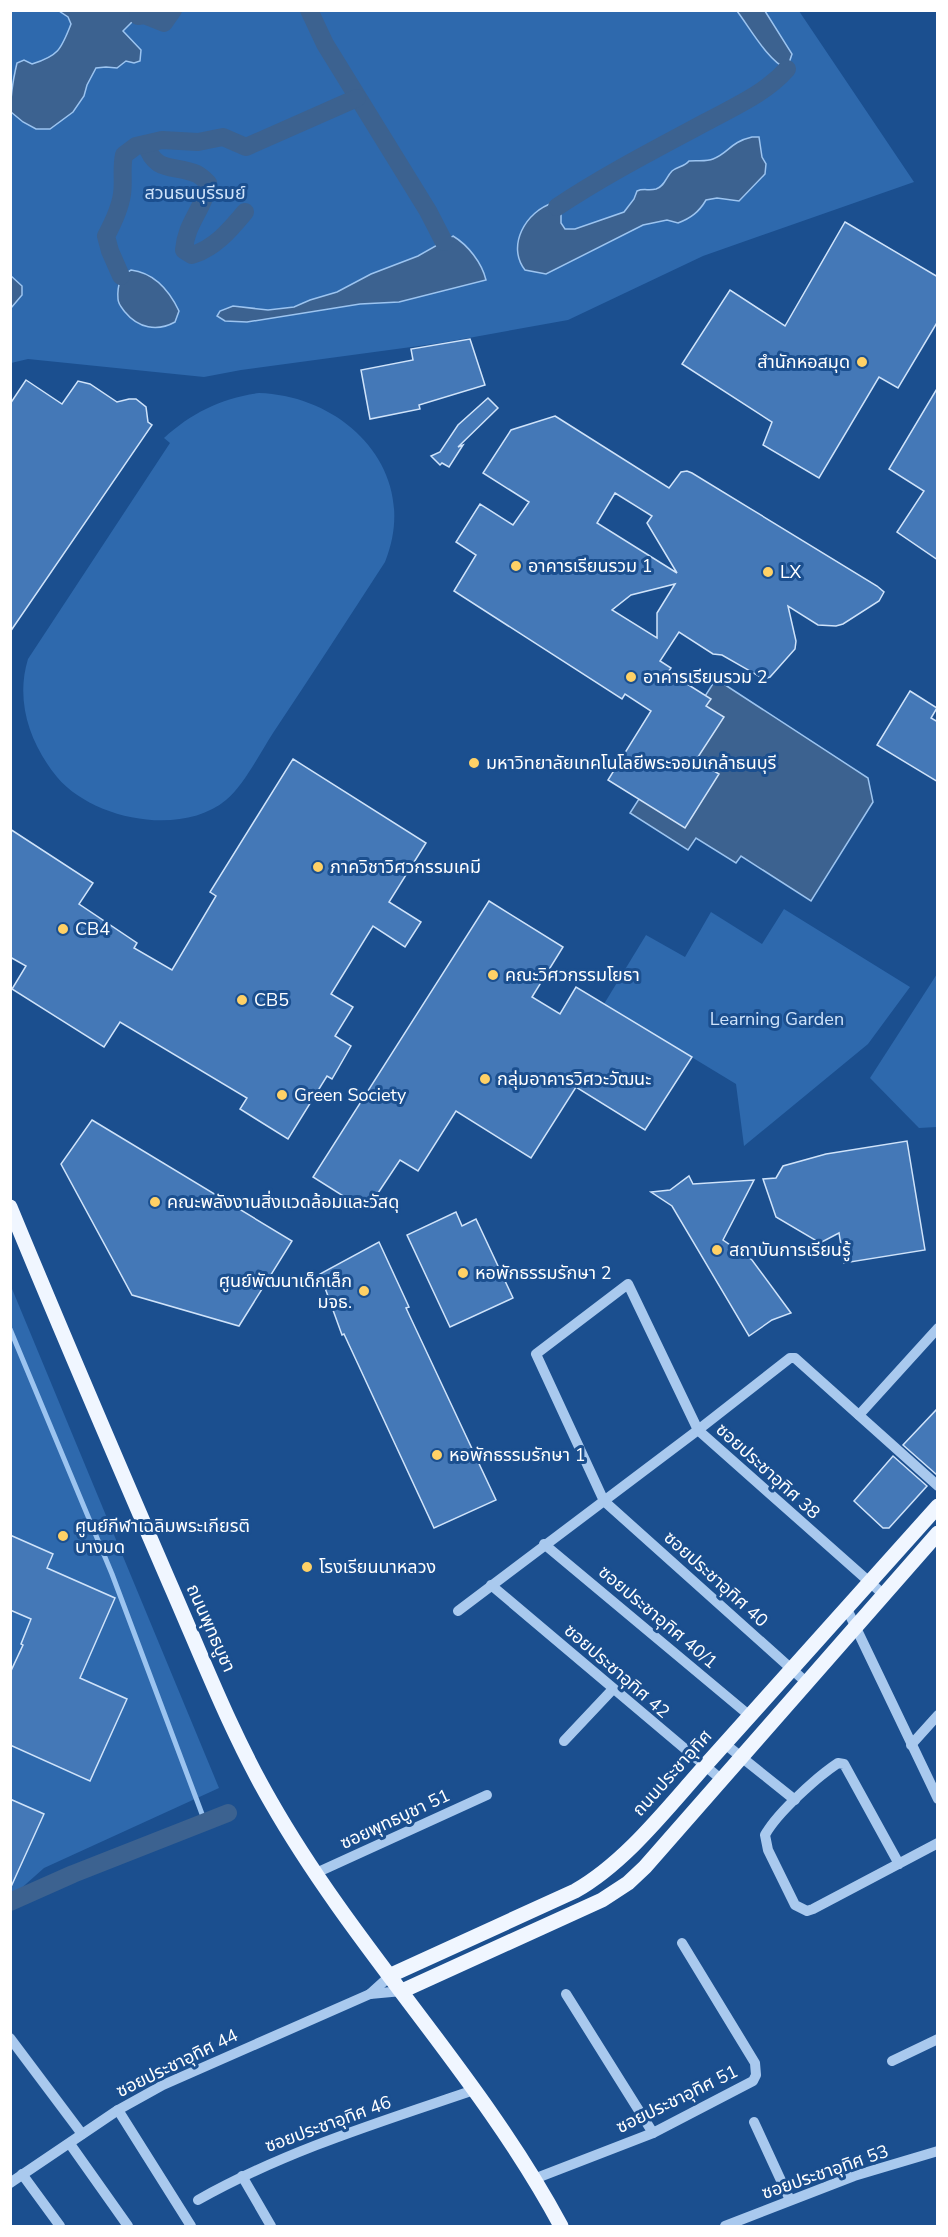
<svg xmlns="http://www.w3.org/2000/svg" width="948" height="2237" viewBox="0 0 948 2237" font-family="'Nunito Sans','Noto Sans Thai',sans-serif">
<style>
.green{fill:#2e69ad}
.water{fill:#3c6290;stroke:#9cc4f0;stroke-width:1.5}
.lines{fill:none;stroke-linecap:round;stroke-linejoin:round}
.stream{stroke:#9cc4f0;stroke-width:5}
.canal{stroke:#3c6290;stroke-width:18}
.building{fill:#4478b7;stroke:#cfe3fa;stroke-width:1.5;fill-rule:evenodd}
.minor{stroke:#a9c9ee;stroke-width:10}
.major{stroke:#f0f6ff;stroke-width:15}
.poi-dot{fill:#ffd166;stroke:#1b4f8f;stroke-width:2}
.labels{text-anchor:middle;stroke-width:6;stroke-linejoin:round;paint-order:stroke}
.park-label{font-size:18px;fill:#cfe3fa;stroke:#1b4f8f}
.poi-label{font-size:18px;fill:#fff;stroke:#1b4f8f;text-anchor:start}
.street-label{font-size:18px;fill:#fff;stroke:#1b4f8f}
</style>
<rect width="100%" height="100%" fill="#1b4f8f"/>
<g class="green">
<polygon points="10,11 799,11 914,182 703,256 568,320 441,343 241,370 204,377 28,359 11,363"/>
<path d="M259,393C347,396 421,473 385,562C348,619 311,676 273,733C260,753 244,785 226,800C182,837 93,820 57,777C30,744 15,701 28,659L170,443L164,438C191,413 222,398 259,393Z"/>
<polygon points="784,909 910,987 868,1044 744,1146 736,1084 604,1004 646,935 685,957 711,912 762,944"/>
<polygon points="937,974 937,1127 919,1128 870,1078"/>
<polygon points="10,1284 219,1788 44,1868 17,1892 11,1894"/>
</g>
<g class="water">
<path d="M59,11H134L138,16L123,31L141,50L140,61L134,63L126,61L117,68L106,67L96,68L87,85L84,96L73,112L50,129H36L23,122L11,112C10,96 13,80 17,63L24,60L32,64C58,56 61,50 71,24L68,17Z"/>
<path d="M737,11H765L792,54L787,69C768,61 750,28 737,11Z"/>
<path d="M752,137H759L762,157L766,164L765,174L739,201L717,198L706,200C699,212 691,218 678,223L667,220L643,225L546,274L525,270C506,246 526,211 553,203L561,211V223L565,229H575L624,212L634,199L637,191C643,188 649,191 656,189C665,186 666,177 672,171C678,166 684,167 689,161C697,160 706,162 713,159C729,153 730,142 752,137Z"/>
<path d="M453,236C468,245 482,263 486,280L399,302L360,304L247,322L225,321L217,316L220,311L233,306L268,310L294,307L310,300L337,292L371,274L418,256Z"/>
<path d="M131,270C155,273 169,290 179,311L175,322C157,332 138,328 125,312C122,308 118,304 118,299C117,291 119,283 121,276Z"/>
<polygon points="10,275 22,286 22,295 11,308"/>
<polygon points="716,679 868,778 873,802 811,901 741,856 736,863 696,838 688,850 630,813"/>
</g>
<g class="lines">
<polyline class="stream" points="10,1329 112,1574 205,1822"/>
<g class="canal">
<polyline points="309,10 325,44 428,211 444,242"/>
<polyline points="138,16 144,15 164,23 173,10"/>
<path d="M146,144C155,174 174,164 197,174C201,176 205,180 208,183C204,210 186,222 184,250L192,255C215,248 230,230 245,212"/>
<path d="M557,207C605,175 656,149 706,122C734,107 766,93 787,69"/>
<path d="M121,276L110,251L106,236C113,223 120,209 122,194C124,182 121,169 124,155L136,146L162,140L198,142L223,137L246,147L357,98"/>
<polyline points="10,1902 73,1874 228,1813"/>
</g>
</g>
<g class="building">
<polygon points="845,222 938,277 938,321 898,388 879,377 819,478 763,445 772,422 682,364 730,290 785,326"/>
<polygon points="470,339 485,385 419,405 420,409 370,419 361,370 413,360 411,349"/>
<polygon points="26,380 62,404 78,381 90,384 117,402 129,399 136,399 146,407 148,422 152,425 10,632 10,404"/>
<polygon points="938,387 938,560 897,532 924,491 889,469"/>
<polygon points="488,398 498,408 458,447 463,445 449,467 442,463 440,465 431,456 440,452 458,425"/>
<path d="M555,416L669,488L681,472L687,471L692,473L877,586L884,592L879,601L843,624L836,626L818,625L788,606L796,641L795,649L770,677L764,679L722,655L713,654L679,632L660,661L671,668L668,672L711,699L706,706L724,717L696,760L719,774L685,828L608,780L651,711L625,694L622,699L454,591L476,555L456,542L480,504L513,525L529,502L483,473L511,430ZM615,493L652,516L647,523L677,573L597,523ZM675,584L657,613V638L612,610L631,595Z"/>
<polygon points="910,691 937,708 931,718 938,722 938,782 877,745"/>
<polygon points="293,759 426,843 389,902 421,922 405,947 373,926 331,994 353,1007 335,1036 351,1046 332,1079 327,1076 288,1139 240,1109 247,1098 120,1022 104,1047 12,989 26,966 10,957 10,829 93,883 79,904 137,943 134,948 172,970 216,896 210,892"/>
<polygon points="489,901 563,947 532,997 560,1014 576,987 692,1057 645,1130 576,1087 531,1158 456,1111 418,1171 400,1160 372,1202 359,1206 313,1177"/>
<polygon points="92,1120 292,1241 239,1326 132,1295 61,1164"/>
<polygon points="907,1141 925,1250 844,1263 839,1233 820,1243 776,1217 763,1179 776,1178 783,1166 826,1154"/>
<polygon points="689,1176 693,1184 754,1180 723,1240 752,1260 791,1313 772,1320 749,1336 672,1206 651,1192 670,1190"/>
<polygon points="456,1212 462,1226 476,1219 513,1298 450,1327 407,1235"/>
<polygon points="379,1242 409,1307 406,1308 496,1500 434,1528 344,1334 342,1335 320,1274"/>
<polygon points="938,1408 938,1474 937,1475 903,1445"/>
<polygon points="893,1456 927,1486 889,1528 883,1528 854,1501"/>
<polygon points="10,1535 53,1554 47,1568 115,1598 80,1678 127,1699 90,1781 10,1745 10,1673 23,1645 21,1644 31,1619 10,1610"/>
<polygon points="10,1799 44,1814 10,1889"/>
</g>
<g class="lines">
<g class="minor">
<polyline points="859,1415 938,1328"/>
<polyline points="544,1544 750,1716"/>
<polyline points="491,1585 722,1780"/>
<polyline points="846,1607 938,1799"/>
<polyline points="458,1611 698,1430 790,1358 795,1358 938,1486"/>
<polyline points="806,1682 604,1501 536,1354 628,1284 698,1430 883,1594"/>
<polyline points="564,1741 613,1689"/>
<polyline points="725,1744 795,1800"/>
<polyline points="911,1745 938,1715"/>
<path d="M899,1864L844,1764L838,1763C817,1777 777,1813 765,1835L768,1850L795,1905L807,1911L813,1909L938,1843"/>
<polyline points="316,1873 487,1795"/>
<polyline points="370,1994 402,1991"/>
<polyline points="566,1994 653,2133"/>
<polyline points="10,2038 82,2134"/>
<polyline points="892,2061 938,2039"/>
<polyline points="118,2110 191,2226"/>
<polyline points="754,2122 790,2200"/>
<polyline points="70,2144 128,2226"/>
<polyline points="22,2174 60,2226"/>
<polyline points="242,2176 271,2226"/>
<polyline points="534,2179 653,2133 753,2081 756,2075 755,2063 682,1943"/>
<polyline points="10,2183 118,2110 163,2085 370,1994 391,1975"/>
<path d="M198,2200C285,2151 380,2122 474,2090"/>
<polyline points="725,2226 854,2176 938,2151"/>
</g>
<g class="major">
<path d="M10,1207C62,1333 116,1459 170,1584C202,1657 231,1733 271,1802C356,1951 480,2075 561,2226"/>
<path d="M391,1975L575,1891C628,1861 671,1803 712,1758C788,1674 862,1590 938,1506"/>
<polyline points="402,1991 602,1900 628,1883 645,1867 938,1533"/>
</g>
</g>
<g class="poi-dot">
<circle cx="862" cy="362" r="6"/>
<circle cx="516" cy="566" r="6"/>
<circle cx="768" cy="572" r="6"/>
<circle cx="631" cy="677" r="6"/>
<circle cx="474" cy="763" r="6"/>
<circle cx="318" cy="867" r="6"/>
<circle cx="63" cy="929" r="6"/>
<circle cx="493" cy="975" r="6"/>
<circle cx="242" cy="1000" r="6"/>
<circle cx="485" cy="1079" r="6"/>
<circle cx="282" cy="1095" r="6"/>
<circle cx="155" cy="1202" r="6"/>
<circle cx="717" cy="1250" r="6"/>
<circle cx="463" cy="1273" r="6"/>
<circle cx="364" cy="1291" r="6"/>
<circle cx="437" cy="1455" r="6"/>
<circle cx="63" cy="1536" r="6"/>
<circle cx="307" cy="1567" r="6"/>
</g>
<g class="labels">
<g class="park-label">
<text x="195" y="199">สวนธนบุรีรมย์</text>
<text x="777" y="1025">Learning Garden</text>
</g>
<g class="poi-label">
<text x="850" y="368" text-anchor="end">สำนักหอสมุด</text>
<text x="528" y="572">อาคารเรียนรวม 1</text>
<text x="780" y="578">LX</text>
<text x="643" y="683">อาคารเรียนรวม 2</text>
<text x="486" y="769">มหาวิทยาลัยเทคโนโลยีพระจอมเกล้าธนบุรี</text>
<text x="330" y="873">ภาควิชาวิศวกรรมเคมี</text>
<text x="75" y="935">CB4</text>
<text x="505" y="981">คณะวิศวกรรมโยธา</text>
<text x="254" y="1006">CB5</text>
<text x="497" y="1085">กลุ่มอาคารวิศวะวัฒนะ</text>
<text x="294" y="1101">Green Society</text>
<text x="167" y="1208">คณะพลังงานสิ่งแวดล้อมและวัสดุ</text>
<text x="729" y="1256">สถาบันการเรียนรู้</text>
<text x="475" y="1279">หอพักธรรมรักษา 2</text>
<text x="352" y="1287" text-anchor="end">ศูนย์พัฒนาเด็กเล็ก<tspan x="352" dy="21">มจธ.</tspan></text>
<text x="449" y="1461">หอพักธรรมรักษา 1</text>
<text x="75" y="1532">ศูนย์กีฬาเฉลิมพระเกียรติ<tspan x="75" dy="21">บางมด</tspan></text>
<text x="319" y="1573">โรงเรียนนาหลวง</text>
</g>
<g class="street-label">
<text transform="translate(768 1471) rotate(42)" y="6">ซอยประชาอุทิศ 38</text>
<text transform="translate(716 1579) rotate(42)" y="6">ซอยประชาอุทิศ 40</text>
<text transform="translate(658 1617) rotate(40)" y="6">ซอยประชาอุทิศ 40/1</text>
<text transform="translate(211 1628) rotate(66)" y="6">ถนนพุทธบูชา</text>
<text transform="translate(617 1671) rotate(41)" y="6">ซอยประชาอุทิศ 42</text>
<text transform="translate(672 1773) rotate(-48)" y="6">ถนนประชาอุทิศ</text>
<text transform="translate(395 1819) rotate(-25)" y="6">ซอยพุทธบูชา 51</text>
<text transform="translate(177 2063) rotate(-26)" y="6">ซอยประชาอุทิศ 44</text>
<text transform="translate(677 2099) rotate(-26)" y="6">ซอยประชาอุทิศ 51</text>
<text transform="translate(328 2124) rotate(-20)" y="6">ซอยประชาอุทิศ 46</text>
<text transform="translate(825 2172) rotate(-19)" y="6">ซอยประชาอุทิศ 53</text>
</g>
</g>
<rect width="948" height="2237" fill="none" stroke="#ffffff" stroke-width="24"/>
</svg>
